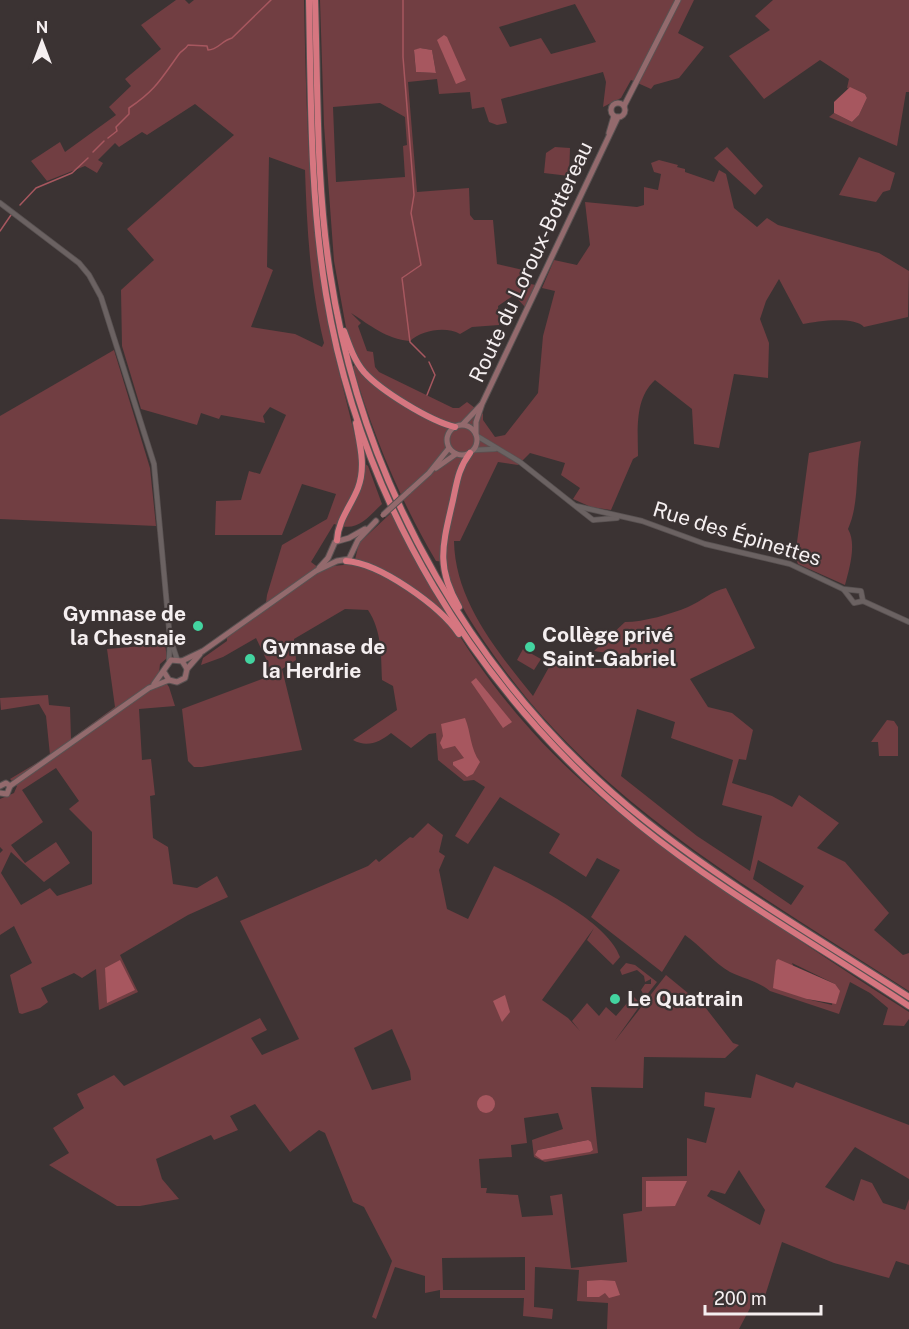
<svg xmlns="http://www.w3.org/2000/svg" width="909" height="1329" viewBox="0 0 909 1329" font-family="'Public Sans',sans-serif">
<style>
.green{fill:#713e42;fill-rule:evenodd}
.water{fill:#a7575f}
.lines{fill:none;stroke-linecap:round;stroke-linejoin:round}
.stream{stroke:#a7575f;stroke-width:1.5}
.tertiary-casing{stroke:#595252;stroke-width:6}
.secondary-casing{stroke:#595252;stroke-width:7}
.trunk-casing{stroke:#595252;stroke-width:8}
.tertiary{stroke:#6b6262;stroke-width:4.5}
.secondary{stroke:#936a6d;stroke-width:5}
.trunk{stroke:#d67680;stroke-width:6}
.secondary-bridge-casing{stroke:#595252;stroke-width:7;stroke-linecap:butt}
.secondary-bridge{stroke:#936a6d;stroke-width:5}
.poi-dot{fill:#43d4a0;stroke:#3b3333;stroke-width:2}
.labels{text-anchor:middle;stroke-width:4.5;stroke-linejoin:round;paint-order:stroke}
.street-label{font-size:21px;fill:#f5eff0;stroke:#3b3333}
.poi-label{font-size:21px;font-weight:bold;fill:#f5eff0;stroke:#3b3333;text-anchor:start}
</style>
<rect width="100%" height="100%" fill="#3b3333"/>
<g class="green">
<path d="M176,0H185L189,4L194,0H304C306,99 308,197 323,295C331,351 349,404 360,460L368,466L382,504C366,519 357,533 334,524L311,562L323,571L333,566L354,564L359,543L391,513C428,586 468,658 522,720C585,794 669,853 749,907C802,942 855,978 909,1012V1019L904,1026L883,1025L888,1008L870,993L850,982L839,1014L770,991C758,981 744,979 730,972C714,963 701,946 685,935L662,972L591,917L620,870L597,858L586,877L549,853L560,834L500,797L468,844L455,836L485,787L474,780L464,781L438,760L436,733L429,734L411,748L391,733C380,742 367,748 353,740L397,710L393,686L382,680C381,656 382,631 368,610L345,609L294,639L296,660L282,669L302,750L202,767H194L188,761L182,709L270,676L267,661L256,638L223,657L201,665L203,658L227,641V636L265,610L267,595L282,545L327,519L336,494L302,484L282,535H215L216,501L241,500L249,471L260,474L286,415L270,407L263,416L265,423L221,415L219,419L201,413L197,425L141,409L122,346L121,290L154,260L127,229L234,135L195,104L147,135L142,132L119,147L115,143L98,160L103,163L97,173L85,166L47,181L31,161L60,142L65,152L116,115L109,107L131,86L125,79L161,49L141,25ZM269,157L305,170C307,229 310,286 324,343L322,347L295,334L251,327L273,270L267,267ZM792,963L835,984L832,1005L807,999Z"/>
<path d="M320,0H694L678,33L704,47L679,78L654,85L651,89L631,80L621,98L603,107L606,82L603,72L501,99L507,123L497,125L489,122L484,107L472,109L470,92L439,94L437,79L408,82L417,192L469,188L470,215L474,220H493L497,264L523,270L520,282L536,285L525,307L514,295L498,306L499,325L472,327L460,334C446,326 422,330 410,341C386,339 370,325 351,313L361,323L358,326L367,351L373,352L375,367L379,372L453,408H459L467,402L483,414V420L495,437L505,435L538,393L543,336L555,291L542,288L554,260L577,265L590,245L585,202L637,207L644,205V187L658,190L661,174L654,172L651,163L659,160L678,165L677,167L685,169V172L714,182L719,170L726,174L734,208L757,227L767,218L778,225L879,253L909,271L908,317L864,327C855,316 817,321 803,324L779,279L766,301L760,319L769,343L768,378L734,374L719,448L694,444L692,409L655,380C634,399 638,431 638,456L633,459L611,510L591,507L573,499L580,488L561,475L565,463L530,453L518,465L498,462L460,541H454C455,601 497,651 533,696L553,660L558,662L568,656L595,668H609L614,654L594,651L625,622C644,622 671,614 688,607C702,601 711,591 726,588L755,648L690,679L708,707L732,713L753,730L746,760L739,759L732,783L772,796L792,807L799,795L839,823L817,848L845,862L889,913L874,930L903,955L909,953V991C760,894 604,809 498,661C476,630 453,598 445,562L436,561C400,500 373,435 353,367L359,360L347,333L334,261L324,125ZM575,4L596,42L551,54L541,38L510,47L499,27ZM420,48L432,50L436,73L416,72L414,51ZM380,103L405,117L407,145L403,146L405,177L336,182L333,107ZM637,709L675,722L671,738L733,760L722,805L762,816L750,871L697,836L621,776ZM758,860L804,886L791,905L753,879Z"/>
<polygon points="773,0 909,0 909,92 906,92 897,146 829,117 834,113 852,122 859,115 867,98 865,94 847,88 849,79 820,60 764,99 729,56 770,30 755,16"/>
<polygon points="555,147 570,148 569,176 544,173 546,153"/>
<polygon points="727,147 763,186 755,195 714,158"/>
<polygon points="859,157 895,173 890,190 883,192 876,202 839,195"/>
<polygon points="114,350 150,468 156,526 0,519 0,416"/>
<path d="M861,441C855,471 860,502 848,529C857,544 849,570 845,585L798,564L795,557L809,453Z"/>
<path d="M165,644L167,658L160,664L159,673L169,687L175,706L139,709L142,760L151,759L155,795L150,796L153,838L168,847L173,884L197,888L217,876L228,897L188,915L120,955L138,992L99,1010L96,969L82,978L74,973L41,988L48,1002L40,1008L22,1014L19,1013L10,975L32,963L14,926L0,935V853L3,850L0,847V799L14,793L17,786L10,779L50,755L46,716L39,704L1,710L0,698L48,695L49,705L70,707L71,739L115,707L107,649ZM56,768L79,801L69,809L92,832V884L57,896L50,888L21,905L1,873L11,852L44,882L70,863L56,842L25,863L11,845L43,822L22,790Z"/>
<polygon points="523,649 541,659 534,670 517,660"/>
<polygon points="887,720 894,721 898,727 898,756 879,756 878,742 871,742"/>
<path d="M428,823L443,835L439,852L445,856L439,870L447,909L468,919L494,866C529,883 607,920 620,957L613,965L587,940L594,928L542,1000L568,1018L580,1031L572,1021L587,1003L599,1016L606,1007L616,1016L633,996L641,1004L614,1042L666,975L705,1007L733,1043L739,1045L725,1058L644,1057L643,1088L591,1087L598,1153L545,1162L534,1157L532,1140L563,1129L558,1113L524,1118L527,1143L511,1145L512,1157L479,1159L481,1188H487L486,1193L518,1195L522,1217L553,1215L550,1196L562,1194L571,1268L627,1262L623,1214L642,1211V1177L687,1176V1138L706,1143L715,1108L704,1106L705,1092L751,1098L756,1074L793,1088L796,1082L909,1125V1179L855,1147L825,1187L854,1201L861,1179L872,1183L883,1203L905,1210L909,1199V1265L896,1261L889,1278L834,1263L782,1242L765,1296L758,1293L739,1329H607L608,1303L577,1301L579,1270L535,1267L534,1307L553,1309L552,1319L523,1316L524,1298H440V1290L425,1293V1276L395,1267L376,1319L372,1317L392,1261L364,1207L353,1202L325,1133L319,1130L290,1152L255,1104L230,1116L238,1130L214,1140L211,1135L156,1159L162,1179L179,1199L140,1206H117L49,1165L69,1153L53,1128L84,1108L77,1094L114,1075L124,1086L260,1018L267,1030L251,1038L262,1055L299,1039L240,921L368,866L376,859L379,862L410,837L413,838ZM392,1029L410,1071L411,1080L372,1090L354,1048ZM588,1140L568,1154L542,1160L538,1150ZM739,1170L765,1210L760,1225L707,1196L711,1190L725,1194ZM525,1257V1290H443L442,1258Z"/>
<polygon points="626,963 635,965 657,982 645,997 641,990 645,984 651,984 651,979 645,982 644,976 637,970 622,975 620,970"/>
</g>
<g class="water">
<polygon points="444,35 447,37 466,80 456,84 437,40"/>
<polygon points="420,48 432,50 436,73 416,72 414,50"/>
<polygon points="850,87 865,94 867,98 859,115 852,122 834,113 834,102"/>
<polygon points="476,678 512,722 503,728 471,682"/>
<path d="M465,718C471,732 470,749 480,762L473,774L467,777L453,765V762L464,758L455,746L443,749L440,743L443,736L441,724Z"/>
<polygon points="778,959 835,984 840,991 836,1004 807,999 773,988 776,961"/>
<polygon points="120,960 135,990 107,1003 105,968"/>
<polygon points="505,995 510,1012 502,1022 493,1001"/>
<circle cx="486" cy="1104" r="9"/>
<polygon points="588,1140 591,1142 593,1150 590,1152 542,1160 535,1155 538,1150"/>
<polygon points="646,1181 687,1181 675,1206 646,1207"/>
<polygon points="601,1280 615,1281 620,1295 609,1298 605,1293 599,1297 587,1297 587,1281"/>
</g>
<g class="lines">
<g class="stream">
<polyline points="403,0 403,57 414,195 411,213 421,265 402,278 410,342 425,357"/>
<path d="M108,138L117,131L116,127L129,114V108C155,91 161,79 179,54C182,50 186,49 188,45L207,46L208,50C218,50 221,41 232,38L271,0"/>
<polyline points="93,152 104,141"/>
<polyline points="20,205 36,188 72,173 88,158"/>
<polyline points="0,231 11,215"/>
<polyline points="427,395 435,375 429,362"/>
</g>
<defs>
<g id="tertiary">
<polyline points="0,203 79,263 89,275 101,297 154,464 170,639 169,661"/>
<polyline points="477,436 520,462 593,520 617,518"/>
<polyline points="474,450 495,449"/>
<polyline points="576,506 642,521 705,544 790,564 843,589 861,591 863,601"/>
<polyline points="844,590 854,603 863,601"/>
<polyline points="863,601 909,622"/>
<polyline points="172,644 177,659"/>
</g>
<g id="secondary">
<circle cx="618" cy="110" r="7"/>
<polyline points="624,106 678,0"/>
<polyline points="609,133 614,116"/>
<polyline points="463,424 481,405"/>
<circle cx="462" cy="440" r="15"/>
<polyline points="476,434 476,422 482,404 618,117"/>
<polyline points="436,468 456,454"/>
<polyline points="408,492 429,473 449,448"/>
<polyline points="319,568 328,558 335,542 349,538 365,529"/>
<polyline points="182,661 203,651 316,571 337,561 349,559 358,540 376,521"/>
<polyline points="187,669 200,654"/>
<polyline points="154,684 171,660 182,661 187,669 185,678 177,682 169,680 164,672"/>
<polyline points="0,786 6,783 10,786"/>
<polyline points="10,786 149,688 169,680"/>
<polyline points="0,793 7,794 10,786"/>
</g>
<g id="trunk">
<path d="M309,0C311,98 310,197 326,294C360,501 476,692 638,824C722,892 819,946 909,1006"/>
<path d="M315,0C318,91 316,183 330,273C362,487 476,686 646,821C728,886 821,940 909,997"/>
<path d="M344,331C349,345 354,360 364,372C381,391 430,421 455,427"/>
<path d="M337,540C338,520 351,506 358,488C366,467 360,445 356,423"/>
<path d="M346,561C380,563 440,606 459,634"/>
<path d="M459,607C435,566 443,544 453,500C457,482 458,469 470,453"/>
</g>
</defs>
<use href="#tertiary" class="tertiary-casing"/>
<use href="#secondary" class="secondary-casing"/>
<use href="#trunk" class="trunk-casing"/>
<use href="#tertiary" class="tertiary"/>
<use href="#secondary" class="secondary"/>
<use href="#trunk" class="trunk"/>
<defs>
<polyline id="secondary-bridge" points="383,515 408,492"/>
</defs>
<use href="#secondary-bridge" class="secondary-bridge-casing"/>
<use href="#secondary-bridge" class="secondary-bridge"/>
</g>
<g class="poi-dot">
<circle cx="198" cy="626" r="6"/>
<circle cx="530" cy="647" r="6"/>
<circle cx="250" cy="659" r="6"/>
<circle cx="615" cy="999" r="6"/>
</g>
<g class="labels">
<g class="street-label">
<text transform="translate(531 262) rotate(-65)" y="7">Route du Loroux-Bottereau</text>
<text transform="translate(737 534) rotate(17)" y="7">Rue des Épinettes</text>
</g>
<g class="poi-label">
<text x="186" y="621" text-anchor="end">Gymnase de<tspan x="186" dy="24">la Chesnaie</tspan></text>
<text x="542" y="642">Collège privé<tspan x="542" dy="24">Saint-Gabriel</tspan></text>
<text x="262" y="654">Gymnase de<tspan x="262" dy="24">la Herdrie</tspan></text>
<text x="627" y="1006">Le Quatrain</text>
</g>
</g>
<g transform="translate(42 42)" stroke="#3b3333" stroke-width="4.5" paint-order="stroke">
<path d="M0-4.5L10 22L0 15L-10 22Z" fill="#f5eff0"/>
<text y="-9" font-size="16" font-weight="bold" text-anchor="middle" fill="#f5eff0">N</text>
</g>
<path d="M705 1305v9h116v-9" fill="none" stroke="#f5eff0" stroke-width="3"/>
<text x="714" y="1305" font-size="18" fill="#f5eff0" stroke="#3b3333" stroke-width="4.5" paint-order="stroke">200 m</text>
</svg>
